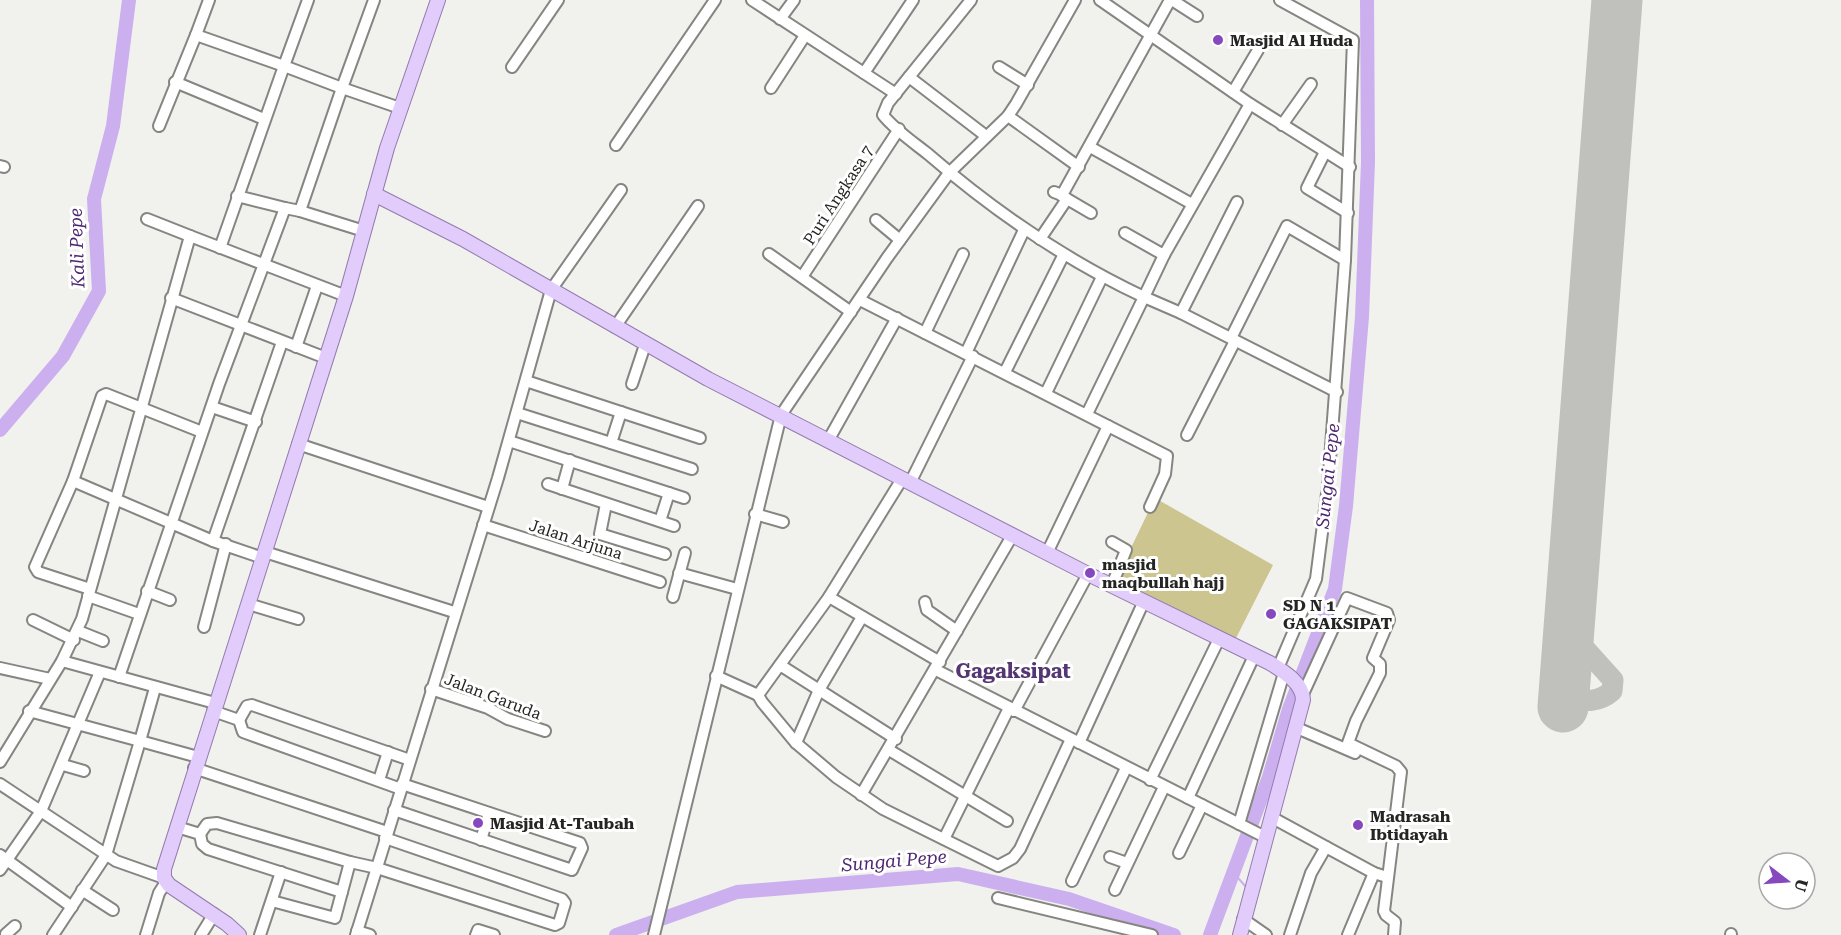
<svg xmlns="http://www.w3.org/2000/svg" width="1841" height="935" viewBox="0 0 1841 935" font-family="'Roboto Serif',serif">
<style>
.green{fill:#ccc590}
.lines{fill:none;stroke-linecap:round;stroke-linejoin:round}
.stream{stroke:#ccafef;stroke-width:2}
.river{stroke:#ccafef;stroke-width:14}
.taxiway{stroke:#c0c0bc;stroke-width:21}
.runway{stroke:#c0c0bc;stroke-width:51}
.minor-casing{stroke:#858581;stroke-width:14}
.major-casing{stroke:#937bae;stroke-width:16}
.minor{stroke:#fff;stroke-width:10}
.major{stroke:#e2ccfb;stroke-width:14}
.poi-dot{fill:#8548bd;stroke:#fff;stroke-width:2}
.labels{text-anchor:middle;stroke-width:6;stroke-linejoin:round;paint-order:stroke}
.poi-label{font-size:16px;font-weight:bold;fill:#252523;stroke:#fff;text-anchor:start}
.street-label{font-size:16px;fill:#252523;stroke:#fff}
.water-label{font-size:18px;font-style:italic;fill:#4d2771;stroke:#fff}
.quarter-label{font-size:20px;font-weight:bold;fill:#543772;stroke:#fff}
</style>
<rect width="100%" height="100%" fill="#f1f1ed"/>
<polygon class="green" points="1155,498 1273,565 1233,644 1114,583"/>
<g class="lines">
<polyline class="stream" points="1232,871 1246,887 1245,892"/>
<g class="river">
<polyline points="0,430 63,356 99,291 94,199 113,126 129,0"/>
<polyline points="616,935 737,892 958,874 1069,899 1174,935"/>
<polyline points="1210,935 1269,777 1289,709 1335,589 1346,506 1362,317 1368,162 1367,0"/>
</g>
<path class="taxiway" d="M1567,645C1564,650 1560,655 1558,661C1549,694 1587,713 1612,691L1613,680L1577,640L1570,614"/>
<polyline class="runway" points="1563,707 1617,0"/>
<defs>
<g id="minor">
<polyline points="209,0 196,35 284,66 220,248"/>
<polyline points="308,0 284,66 342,88 374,0"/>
<polyline points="752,0 896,94"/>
<path d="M971,0L888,103L883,115C895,130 913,142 928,154C994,211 1065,260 1144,297L1164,255L1250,104"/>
<polyline points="1100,0 1250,104 1350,167"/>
<polyline points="1172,0 1197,16"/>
<polyline points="780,19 794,0"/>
<polyline points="512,67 558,0"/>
<polyline points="999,67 1028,85"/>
<polyline points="864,73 913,0"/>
<polyline points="909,77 986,136"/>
<polyline points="175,82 264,119"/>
<polyline points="771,88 804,37"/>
<polyline points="1233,92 1258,50"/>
<polyline points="1008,116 1079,167"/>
<polyline points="1282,125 1311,84"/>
<polyline points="159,126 196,35"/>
<polyline points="616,145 715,0"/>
<polyline points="1090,147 1192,204"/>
<polyline points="1325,152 1307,188 1348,213"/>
<polyline points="0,166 4,167"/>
<polyline points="1054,192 1062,195 1170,0"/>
<polyline points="237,196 285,208"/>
<polyline points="1062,196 1091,213"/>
<polyline points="1237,202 1181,313 1337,392"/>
<polyline points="300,211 364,231"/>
<polyline points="876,220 900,240"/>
<polyline points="1125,233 1164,255"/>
<polyline points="190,236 346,296"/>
<polyline points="1040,239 1067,199"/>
<polyline points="769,254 851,312"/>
<polyline points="802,277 899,129"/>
<polyline points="171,298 326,358"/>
<polyline points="860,300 1108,426 1047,553"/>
<polyline points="615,327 698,206"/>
<polyline points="925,333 963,254"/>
<polyline points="1231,338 1287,226 1345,260"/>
<polyline points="296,347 317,286"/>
<polyline points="966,353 1024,230"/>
<polyline points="1005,372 1063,256"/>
<polyline points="526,381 700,438"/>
<polyline points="632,384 645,345"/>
<polyline points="1046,393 1102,277"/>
<polyline points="212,407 256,422"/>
<polyline points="517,413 692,469"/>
<polyline points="1087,414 1144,297 1181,313"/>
<polyline points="1108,426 1167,456 1165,474 1150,507"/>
<polyline points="1187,435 1235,341"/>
<polyline points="829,439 897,318"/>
<polyline points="509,441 684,498"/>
<polyline points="611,443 621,412"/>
<polyline points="298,444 488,507"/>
<polyline points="902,479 829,597 758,695 762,702 796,743 836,777 883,809 998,866 1013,858 1020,849 1071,739"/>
<polyline points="73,481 213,541 263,558"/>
<polyline points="910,483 973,356"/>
<polyline points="548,484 674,526"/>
<polyline points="562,489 570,460"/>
<polyline points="606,504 600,534 665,554"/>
<polyline points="755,514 783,522"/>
<polyline points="660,521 669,493"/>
<polyline points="483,525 660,582"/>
<polyline points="213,541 282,342"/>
<polyline points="265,552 454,612"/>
<polyline points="679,573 737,589"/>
<polyline points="1112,585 1126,550 1112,542"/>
<polyline points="90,589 38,572 35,567 73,481 102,396 106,394 202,432"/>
<polyline points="147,591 170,600"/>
<polyline points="88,596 139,614"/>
<polyline points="673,597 685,553"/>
<polyline points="829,597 940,662"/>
<polyline points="925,602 927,610 957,631"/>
<polyline points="248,604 298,619"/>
<polyline points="33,620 74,640"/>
<polyline points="204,627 226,544"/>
<polyline points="78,631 103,641"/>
<polyline points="62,661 215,703"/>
<polyline points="780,665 896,739"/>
<polyline points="0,668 50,679"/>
<polyline points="1278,668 1316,579 1328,486 1345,260 1353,40 1280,0"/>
<polyline points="936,670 1265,837"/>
<polyline points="716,676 758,695"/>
<polyline points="119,677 219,384 285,208 300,211 342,88 400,108"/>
<polyline points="155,688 140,741 198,757"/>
<polyline points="431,689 488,708 508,719 545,731"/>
<polyline points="1303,694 1347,598 1387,613 1389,620 1373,658 1380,664 1380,673 1356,721 1348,743 1396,766 1401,772 1384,911 1386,915 1395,922 1394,935"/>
<polyline points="29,711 140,741 106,855 53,935"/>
<polyline points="213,711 239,720 243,732 401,789"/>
<polyline points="1014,711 1088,574"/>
<polyline points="239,720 247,706 252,705 410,760"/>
<polyline points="1297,728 1355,753"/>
<polyline points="796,743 819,690 862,617"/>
<polyline points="1079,743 1144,601"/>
<polyline points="889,750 1007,821"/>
<polyline points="0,762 62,661 82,619 190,236 147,219"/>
<polyline points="63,765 84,771"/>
<polyline points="194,768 387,832"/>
<polyline points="379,780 388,752"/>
<polyline points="1150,780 1219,639"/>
<polyline points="0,784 116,861 164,878"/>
<polyline points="861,795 1012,536"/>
<polyline points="1188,798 1254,656"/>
<polyline points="394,810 572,870 582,848 580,843 402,784"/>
<polyline points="1271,817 1326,847 1311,873 1290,935"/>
<polyline points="1239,824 1284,673"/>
<polyline points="177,827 200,834 202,844 208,849 342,892"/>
<polyline points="200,834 207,824 217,823 350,862 335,918 272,901"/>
<polyline points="944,839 1009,708"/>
<polyline points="481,840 489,813"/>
<polyline points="1326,847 1374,873 1387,877"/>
<polyline points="1179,853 1202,805"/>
<polyline points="0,855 72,907"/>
<polyline points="1110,857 1127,863"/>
<polyline points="350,862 377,868 555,925 559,923 565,903 562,899 385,838"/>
<polyline points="0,870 41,811 100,672"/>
<polyline points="1072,881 1126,768"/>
<polyline points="82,890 113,910"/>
<polyline points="1115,890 1164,787"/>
<polyline points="998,898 1152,935"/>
<polyline points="1243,919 1266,935"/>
<polyline points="357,931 370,935"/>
<polyline points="6,934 15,926"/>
<polyline points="146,935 159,893 166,882"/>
<polyline points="201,935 214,914"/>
<polyline points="260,935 281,872"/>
<polyline points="356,935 498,478 551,290 621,190"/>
<polyline points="476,935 478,930 494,935"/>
<polyline points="654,935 781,415 887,258 949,173 1008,116 1016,104 1075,0"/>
<polyline points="1348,935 1374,873"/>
<polyline points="1731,935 1731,934"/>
</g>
<g id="major">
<path d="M374,194L463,239L708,379L1088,574L1270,663C1283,671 1303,683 1303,700L1240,935"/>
<polyline points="239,935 227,924 169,885 164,878 164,869 346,296 387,148 438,0"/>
</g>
</defs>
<use href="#minor" class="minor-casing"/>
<use href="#major" class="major-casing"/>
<use href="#minor" class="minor"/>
<use href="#major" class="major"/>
</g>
<g class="poi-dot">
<circle cx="1218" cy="40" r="6"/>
<circle cx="1090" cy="573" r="6"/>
<circle cx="1271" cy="614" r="6"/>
<circle cx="478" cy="823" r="6"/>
<circle cx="1358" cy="825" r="6"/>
</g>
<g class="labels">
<g class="poi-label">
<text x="1230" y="46">Masjid Al Huda</text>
<text x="1102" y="570">masjid<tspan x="1102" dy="18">maqbullah hajj</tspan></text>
<text x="1283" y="611">SD N 1<tspan x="1283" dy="18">GAGAKSIPAT</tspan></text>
<text x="1370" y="822">Madrasah<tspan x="1370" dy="18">Ibtidayah</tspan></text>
<text x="490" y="829">Masjid At-Taubah</text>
</g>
<g class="street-label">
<text transform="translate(838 195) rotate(-57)" y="6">Puri Angkasa 7</text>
<text transform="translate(576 539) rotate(18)" y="6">Jalan Arjuna</text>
<text transform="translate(493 696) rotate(21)" y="6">Jalan Garuda</text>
</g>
<g class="water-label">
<text transform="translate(77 248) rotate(-92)" y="6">Kali Pepe</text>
<text transform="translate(1328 476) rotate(-84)" y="6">Sungai Pepe</text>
<text transform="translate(894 861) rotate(-5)" y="6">Sungai Pepe</text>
</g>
<g class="quarter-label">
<text x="1013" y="678">Gagaksipat</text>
</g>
</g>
<g transform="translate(1787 881) rotate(107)"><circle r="28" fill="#ffffff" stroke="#a8a8a7" stroke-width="1.5"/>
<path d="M0-4.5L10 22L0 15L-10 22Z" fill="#8548bd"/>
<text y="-9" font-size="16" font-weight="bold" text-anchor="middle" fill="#252523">U</text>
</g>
</svg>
